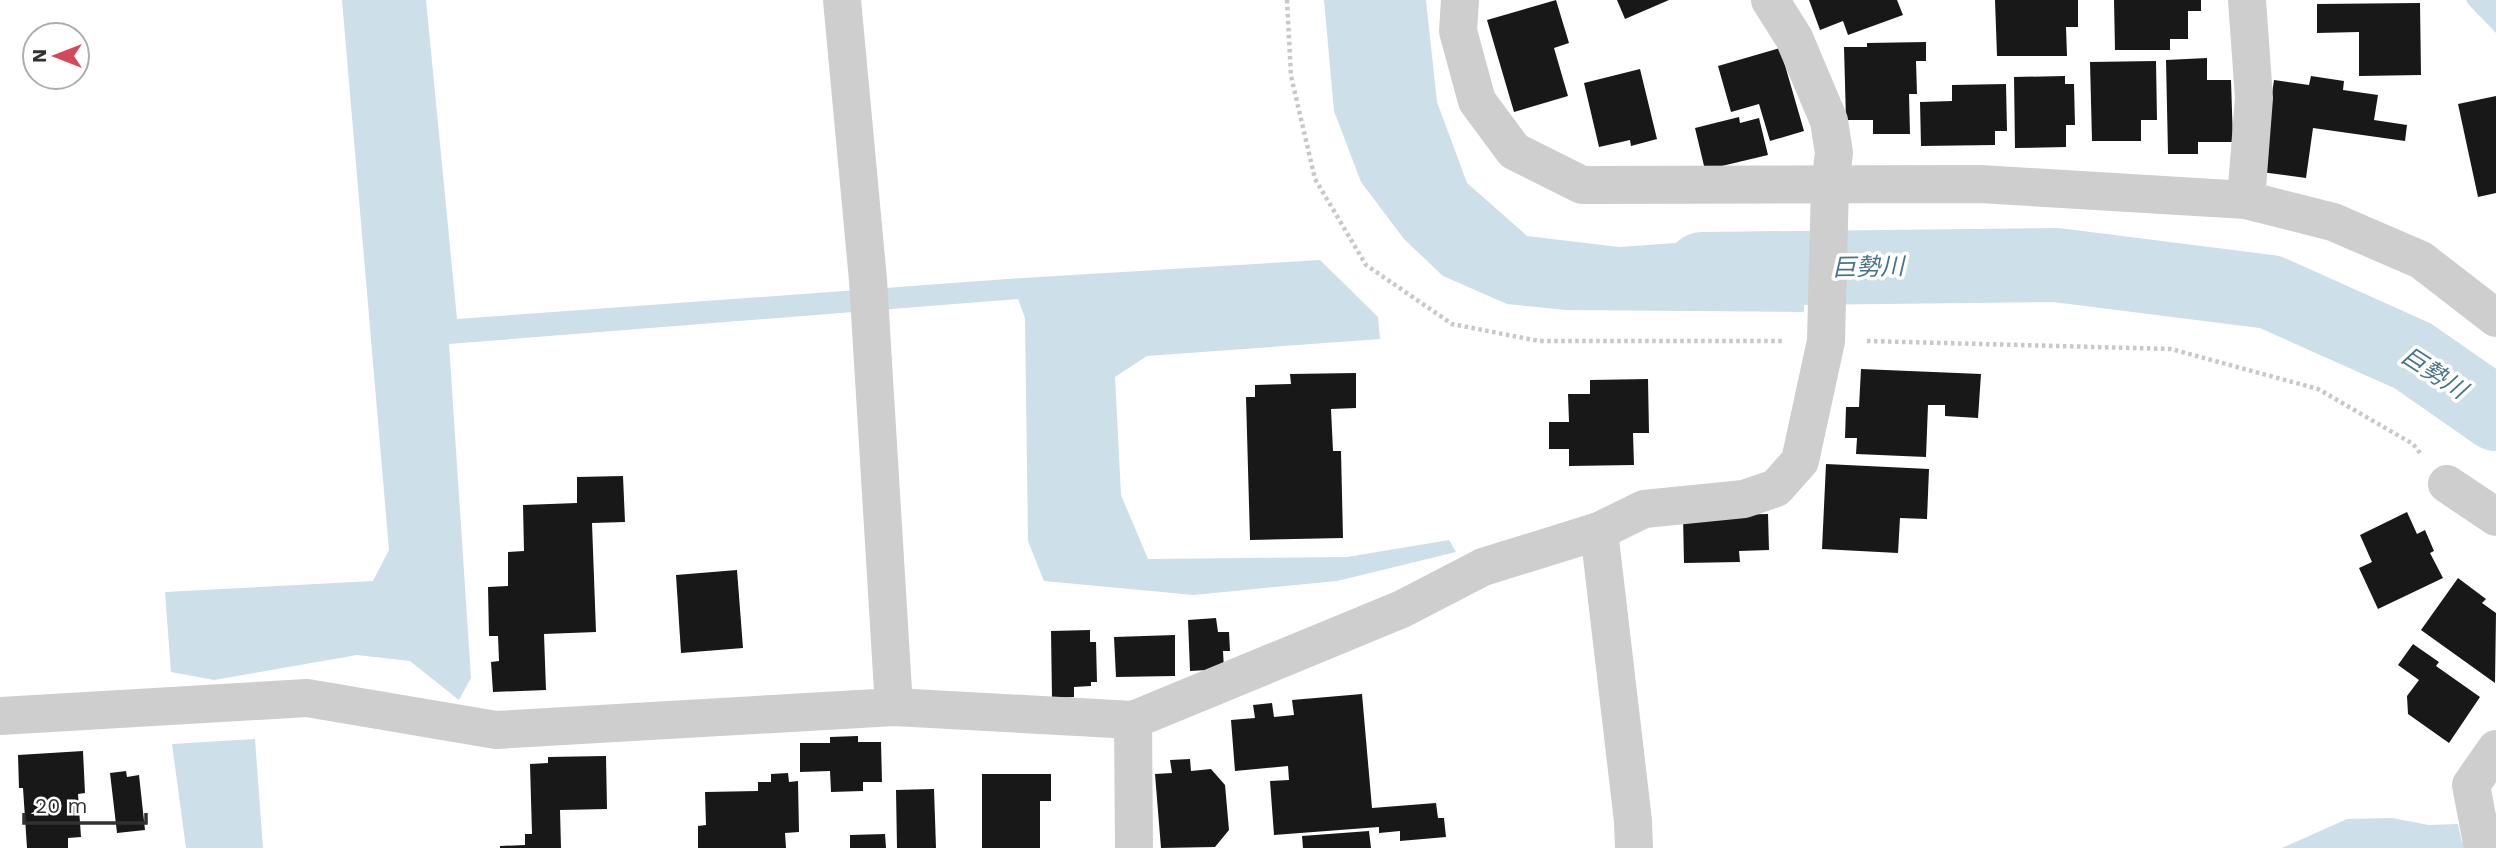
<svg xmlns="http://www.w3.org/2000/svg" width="2496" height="848" viewBox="0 0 2496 848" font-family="'Work Sans','Noto Sans JP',sans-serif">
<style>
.water{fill:#cddfe8}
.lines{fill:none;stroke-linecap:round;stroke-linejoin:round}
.river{stroke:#cddfe8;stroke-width:74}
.building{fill:#181818}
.path{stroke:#c8c8c8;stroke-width:4.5;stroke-dasharray:3.5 3.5;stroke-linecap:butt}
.minor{stroke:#cecece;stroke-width:38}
.labels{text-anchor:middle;stroke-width:7;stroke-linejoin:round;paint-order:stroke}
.water-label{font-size:24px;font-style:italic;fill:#47748b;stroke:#fff}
</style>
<rect width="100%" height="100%" fill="#fff"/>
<g class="water">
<polygon points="342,0 426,0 457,319 1023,278 1320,260 1378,317 1380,339 1147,356 1115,377 1121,495 1148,559 1347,557 1449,540 1456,552 1337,581 1194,595 1044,581 1028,541 1025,318 1018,299 449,344 471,678 459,700 410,661 357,655 214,680 171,672 165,592 373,581 389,550"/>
<polygon points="1324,0 1426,0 1437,102 1467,183 1527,236 1619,247 1803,234 1804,312 1566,310 1507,304 1443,276 1404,239 1361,182 1334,111"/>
<polygon points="2466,0 2496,0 2496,33 2469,5"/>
<polygon points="255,739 263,848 186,848 172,744"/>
<polygon points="2496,816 2492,848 2282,848 2347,819 2392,818 2429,825 2458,824 2462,843"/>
</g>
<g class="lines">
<polyline class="river" points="1702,269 2056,265 2270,292 2413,356 2496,414"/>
</g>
<g class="building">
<polygon points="1556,0 1569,43 1554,48 1568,96 1514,112 1487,20"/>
<polygon points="1617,0 1669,0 1625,19"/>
<polygon points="1809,0 1897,0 1903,15 1848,35 1843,21 1820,30"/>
<polygon points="1995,0 2078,0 2078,27 2066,27 2067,56 1997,56"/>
<polygon points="2114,0 2201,0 2201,11 2188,11 2188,39 2170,39 2170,50 2115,50"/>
<polygon points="2420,3 2421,75 2359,76 2359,32 2317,33 2317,4"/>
<polygon points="1926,42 1926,61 1916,61 1917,94 1909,94 1910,134 1873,134 1873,120 1846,120 1844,47 1867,47 1867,43"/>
<polygon points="1780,48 1804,131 1770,141 1759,104 1731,112 1718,66"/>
<polygon points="2207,58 2207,80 2231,80 2233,142 2198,142 2198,154 2168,154 2166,60"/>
<polygon points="2156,61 2157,120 2141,120 2141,141 2092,141 2090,62"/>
<polygon points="1640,69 1657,139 1631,146 1630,140 1599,147 1584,83"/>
<polygon points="2065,76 2065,84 2074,84 2075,125 2066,125 2066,147 2015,148 2014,77"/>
<polygon points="2311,76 2344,81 2343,90 2378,95 2374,120 2407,125 2405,141 2313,128 2306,178 2261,172 2274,80 2309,85"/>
<polygon points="2006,84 2007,131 1995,131 1995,145 1921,146 1920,102 1952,101 1952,85"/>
<polygon points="2496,96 2496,193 2478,197 2458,104"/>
<polygon points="1739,117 1740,123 1759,118 1768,155 1705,170 1695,128"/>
<polygon points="1861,369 1981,374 1978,418 1945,416 1945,405 1928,405 1926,457 1856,454 1857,438 1845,438 1846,407 1859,407"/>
<polygon points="1356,373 1356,408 1331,409 1333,451 1341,451 1343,538 1250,540 1246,397 1255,397 1255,385 1291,384 1290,374"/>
<polygon points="1648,379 1649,433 1633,433 1634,465 1569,466 1569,449 1549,449 1549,422 1569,422 1568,394 1590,394 1590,380"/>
<polygon points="1826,464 1929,469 1927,519 1900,518 1898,553 1822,549"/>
<polygon points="623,476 625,522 592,523 596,632 544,634 546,690 493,692 491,662 499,661 498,636 489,636 488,587 508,586 508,552 524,551 523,505 577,503 577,477"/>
<polygon points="2407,512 2417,534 2425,530 2434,551 2430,553 2443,578 2378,609 2359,568 2372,562 2360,535"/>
<polygon points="1768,514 1769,550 1739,551 1740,562 1684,563 1683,516"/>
<polygon points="737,570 743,648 681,653 676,575"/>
<polygon points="2458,578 2486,599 2482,603 2496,613 2495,683 2421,630"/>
<polygon points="1216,618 1218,632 1229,632 1230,651 1223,651 1224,669 1190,671 1188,620"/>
<polygon points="1090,630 1090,642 1096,642 1097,682 1091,682 1091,686 1074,687 1074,697 1052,698 1051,631"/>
<polygon points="1175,635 1175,676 1116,677 1114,637"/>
<polygon points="2413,644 2439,662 2436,666 2480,697 2449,743 2408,714 2407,696 2419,680 2398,665"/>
<polygon points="1362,694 1372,808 1436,803 1438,818 1444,818 1446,837 1400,841 1400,831 1379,833 1379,827 1274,835 1270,781 1289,780 1288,766 1235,771 1231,720 1255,718 1253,705 1272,703 1274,717 1294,715 1292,700"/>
<polygon points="858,736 858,742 881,742 882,782 863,782 863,791 831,792 830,771 800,772 800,743 830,743 830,737"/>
<polygon points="83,751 85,793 78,794 81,837 68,838 68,848 27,848 23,788 19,788 18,755"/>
<polygon points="606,756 607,809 560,810 561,848 500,848 500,846 525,845 525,834 532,834 530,764 548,763 548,757"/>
<polygon points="1190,759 1191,771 1211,769 1225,785 1229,830 1215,847 1161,848 1155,774 1172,773 1170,760"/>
<polygon points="126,771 127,777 139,775 145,830 117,833 110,773"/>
<polygon points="788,773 789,782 798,781 799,832 785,833 786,848 698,848 698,826 706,825 705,792 758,791 758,782 771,782 771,774"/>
<polygon points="982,774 1051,774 1051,801 1040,801 1040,848 982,848"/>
<polygon points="934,789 936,848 897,848 896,790"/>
<polygon points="1369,831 1371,848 1303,848 1302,836"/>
<polygon points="885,834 886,848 850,848 850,835"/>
</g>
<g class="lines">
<g class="path">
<polyline points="1287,0 1291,76 1315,179 1366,265 1452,324 1539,341 1784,341"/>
<polyline points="1867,341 2171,349 2318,389 2413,444 2421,454"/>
</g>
<g class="minor">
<polyline points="842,0 868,280 894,707"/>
<polyline points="1460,0 1458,31 1477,101 1514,151 1582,185 1980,184 2246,200 2333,222 2421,260 2496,318"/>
<polyline points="2246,200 2254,98 2247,0"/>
<polyline points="2447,484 2496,517"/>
<polyline points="1599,531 1633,821 1634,848"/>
<polyline points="0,716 307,698 496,730 894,707 1133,720 1402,609 1483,567 1599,531 1644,509 1744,499 1776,488 1800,461 1826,341 1830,185 1834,153 1829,121 1794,38 1770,0"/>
<polyline points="1133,720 1134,848"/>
<polyline points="2483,848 2471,785 2496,749"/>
</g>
</g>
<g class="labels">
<g class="water-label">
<text transform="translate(1868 267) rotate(-1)" y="8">巨勢川</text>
<text transform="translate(2434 373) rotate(33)" y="8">巨勢川</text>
</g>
</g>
<g transform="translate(56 56) rotate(270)"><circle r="33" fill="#ffffff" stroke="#adadad" stroke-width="2"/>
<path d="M0-5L12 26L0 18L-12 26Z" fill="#d3495a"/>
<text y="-10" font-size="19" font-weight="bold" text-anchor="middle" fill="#313131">N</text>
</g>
<path d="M24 813v10h122v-10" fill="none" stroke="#313131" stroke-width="3.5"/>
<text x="35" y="813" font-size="21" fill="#313131" stroke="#ffffff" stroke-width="5" paint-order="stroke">20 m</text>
</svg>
